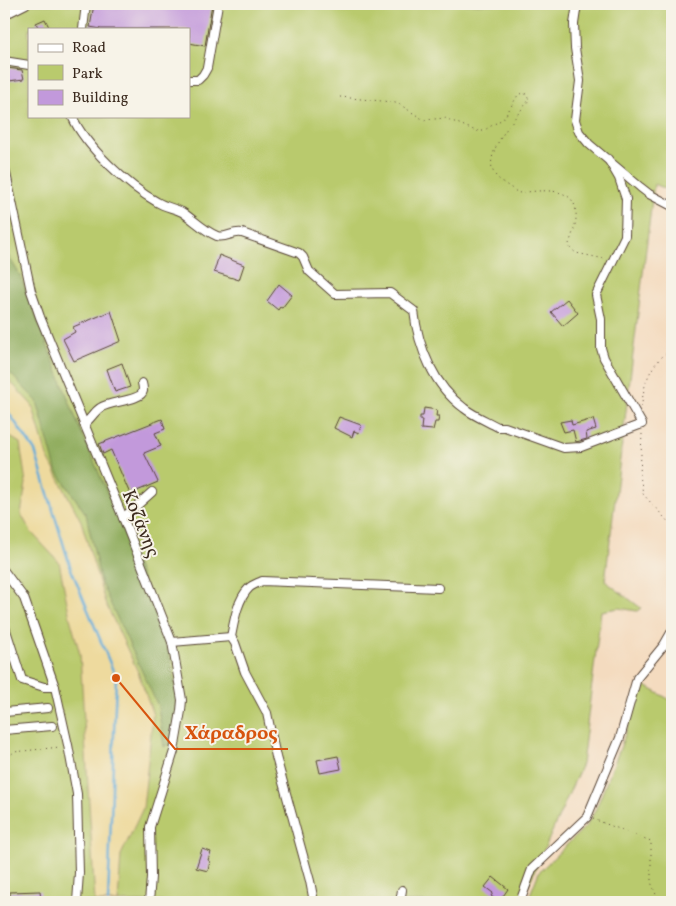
<svg xmlns="http://www.w3.org/2000/svg" width="676" height="906" viewBox="0 0 676 906" font-family="Vollkorn,serif">
<style>
.green{fill:#b9ca6d;stroke:#7a7a46;fill-rule:evenodd}
.forest{fill:#92ae60;stroke:#666c3f}
.sand{fill:#eeda9e;stroke:#94825e}
.lines{fill:none;stroke-linecap:round;stroke-linejoin:round}
.stream{stroke:#5fabd8;stroke-width:2.5}
.building{fill:#c299db}
.minor-casing{stroke:#574536;stroke-width:10}
.path{stroke:#574536;stroke-width:1;stroke-dasharray:1 4;stroke-linecap:butt}
.minor{stroke:#fff;stroke-width:8}
.labels{text-anchor:middle;stroke-width:4;stroke-linejoin:round;paint-order:stroke}
.street-label{font-size:19px;fill:#3b2a1e;stroke:#f7f3e8}
.leader{fill:none;stroke:#d7540e;stroke-width:2}
.callout-dot{fill:#d7540e;stroke:#f7f3e8;stroke-width:2}
.callout-label{font-size:20px;text-anchor:middle;font-weight:bold;fill:#d7540e;stroke:#f7f3e8;stroke-width:4;stroke-linejoin:round;paint-order:stroke}
</style>
<rect width="100%" height="100%" fill="#f7f3e8"/>
<filter id="ink" filterUnits="userSpaceOnUse"><feTurbulence type="fractalNoise" baseFrequency=".02" numOctaves="2"/><feDisplacementMap in="SourceGraphic" scale="10" xChannelSelector="R" yChannelSelector="G"/><feConvolveMatrix kernelMatrix="1 2 1 2 8 2 1 2 1" color-interpolation-filters="sRGB"/></filter>
<filter id="wash" filterUnits="userSpaceOnUse"><feTurbulence type="fractalNoise" baseFrequency=".0096" numOctaves="4" result="noise"/><feDisplacementMap in="SourceGraphic" scale="20" xChannelSelector="R" yChannelSelector="G"/><feGaussianBlur stdDeviation="1.12" result="paint"/><feColorMatrix in="noise" values="0 0 0 0 0 0 0 0 0 0 0 0 0 0 0 0 0 1.4 0 .05"/><feComposite in="paint" operator="in"/></filter>
<g filter="url(#wash)">
<rect width="100%" height="100%" fill="#f4dbbf"/>
<g class="green">
<path d="M4,4H672V191L654,184L605,581L641,608L637,611L619,608L601,611L582,764L521,902H4ZM29,29H189V116H29Z"/>
<polygon points="642,684 672,701 672,902 527,902 539,872 586,826 595,811 621,746"/>
</g>
<polygon class="forest" points="4,249 20,275 78,424 119,520 155,612 171,660 177,699 172,741 164,747 158,706 101,583 86,514 56,470 37,401 4,367"/>
<polygon class="sand" points="4,375 32,405 47,456 81,521 105,602 138,672 153,715 143,808 121,855 118,902 95,902 80,654 70,618 59,562 31,532 21,514 26,483 20,443 4,433"/>
<g class="lines">
<polyline class="stream" points="4,406 35,451 71,569 116,678 108,902"/>
</g>
<g id="blocks">
<g class="building">
<polygon points="94,4 212,4 205,46 189,43 189,29 101,29 90,27"/>
<polygon points="45,19 50,29 39,29 36,23"/>
<polygon points="7,68 22,70 24,79 9,81"/>
<polygon points="219,255 244,265 239,280 214,272"/>
<polygon points="279,284 292,295 282,308 280,307 278,310 267,301"/>
<polygon points="567,299 578,313 563,326 551,312"/>
<polygon points="111,311 121,341 74,361 63,339 75,332 73,327"/>
<polygon points="122,363 130,387 115,392 107,369"/>
<polygon points="424,408 437,410 436,416 439,416 438,422 435,422 433,430 421,429 422,420 420,420 420,416 423,416"/>
<polygon points="339,417 361,425 359,433 354,431 352,437 334,428"/>
<polygon points="162,419 165,429 155,433 161,446 144,453 158,482 130,494 111,450 103,454 99,444"/>
<polygon points="593,419 596,429 586,432 587,439 576,442 573,430 564,432 560,422 571,420 572,425"/>
<polygon points="338,756 341,769 320,773 317,760"/>
<polygon points="202,849 211,852 208,860 210,861 208,871 196,868"/>
<polygon points="493,877 508,889 499,902 491,896 493,893 485,887"/>
<polygon points="40,891 41,902 10,902 10,892"/>
</g>
</g>
</g>
<g filter="url(#ink)">
<use href="#blocks" fill-opacity="0" stroke="#574536" stroke-width="1"/>
<g class="lines">
<defs>
<g id="minor">
<polyline points="577,4 574,24 575,48 580,81 575,120 579,132 589,144 640,187 649,194 672,206"/>
<polyline points="4,15 26,4"/>
<polyline points="83,29 86,4"/>
<polyline points="4,61 29,65"/>
<polyline points="189,80 198,80 203,75 207,68 218,4"/>
<path d="M72,116C85,146 128,186 157,202C165,207 174,208 182,212C193,219 204,231 217,236C225,239 233,231 242,233L299,253L303,257L309,271L335,294L390,293L414,311C418,347 434,386 464,408C474,416 487,421 498,427H505L564,448L581,447L642,424L604,358L601,348V319L596,295L625,236L626,199L619,178L608,159"/>
<polyline points="4,164 31,291 40,317 126,525 172,642 182,700 181,711 174,751 150,827 151,877 149,902"/>
<path d="M84,424C90,420 94,412 100,408C110,401 141,401 143,391C143,388 143,386 142,383"/>
<polyline points="123,518 152,492"/>
<polyline points="4,571 24,598 55,687 68,745 77,794 79,873 77,902"/>
<polyline points="4,624 22,680 44,687 55,687"/>
<path d="M231,637C234,622 237,600 249,588C252,585 258,583 262,581L438,588"/>
<polyline points="172,642 231,637 235,643 245,672 267,713 276,757 310,881 314,902"/>
<polyline points="4,713 5,712 48,708"/>
<polyline points="4,730 52,726"/>
<polyline points="400,902 402,890"/>
<polyline points="520,902 532,869 587,817 620,738 637,678 664,645 672,631"/>
</g>
</defs>
<use href="#minor" class="minor-casing"/>
<g class="path">
<path d="M340,97L392,102L399,104L424,120L445,118L476,131H483L504,118L518,95L522,93L526,94L529,100C517,116 482,153 494,173C498,181 511,187 518,193C537,191 575,184 576,213C577,223 572,235 569,244L570,248L576,253L605,259"/>
<path d="M642,407C642,392 647,374 657,362C661,357 667,353 672,349"/>
<polyline points="642,434 640,475 643,494 672,526"/>
<polyline points="4,760 14,752 60,747"/>
<polyline points="593,819 651,841 651,882 659,902"/>
</g>
<use href="#minor" class="minor"/>
</g>
</g>
<g class="labels">
<g class="street-label">
<text transform="translate(142 523) rotate(68)" y="7">Κοζάνης</text>
</g>
</g>
<path class="leader" d="M116 678L175 749H288"/>
<circle class="callout-dot" cx="116" cy="678" r="5"/>
<g class="callout-label">
<text x="231" y="739">Χάραδρος</text>
</g>
<rect width="676" height="906" fill="none" stroke="#f7f3e8" stroke-width="20"/>
<rect x="28" y="28" width="162" height="90" fill="#f7f3e8" stroke="#aca397"/>
<rect x="38" y="44" width="25" height="8" fill="#ffffff" stroke="#aca397"/>
<text x="72" y="52" font-size="15" fill="#3b2a1e">Road</text>
<rect x="38" y="65" width="25" height="15" fill="#b9ca6d" stroke="#aca397"/>
<text x="72" y="78" font-size="15" fill="#3b2a1e">Park</text>
<rect x="38" y="90" width="25" height="15" fill="#c299db" stroke="#aca397"/>
<text x="72" y="102" font-size="15" fill="#3b2a1e">Building</text>
</svg>
